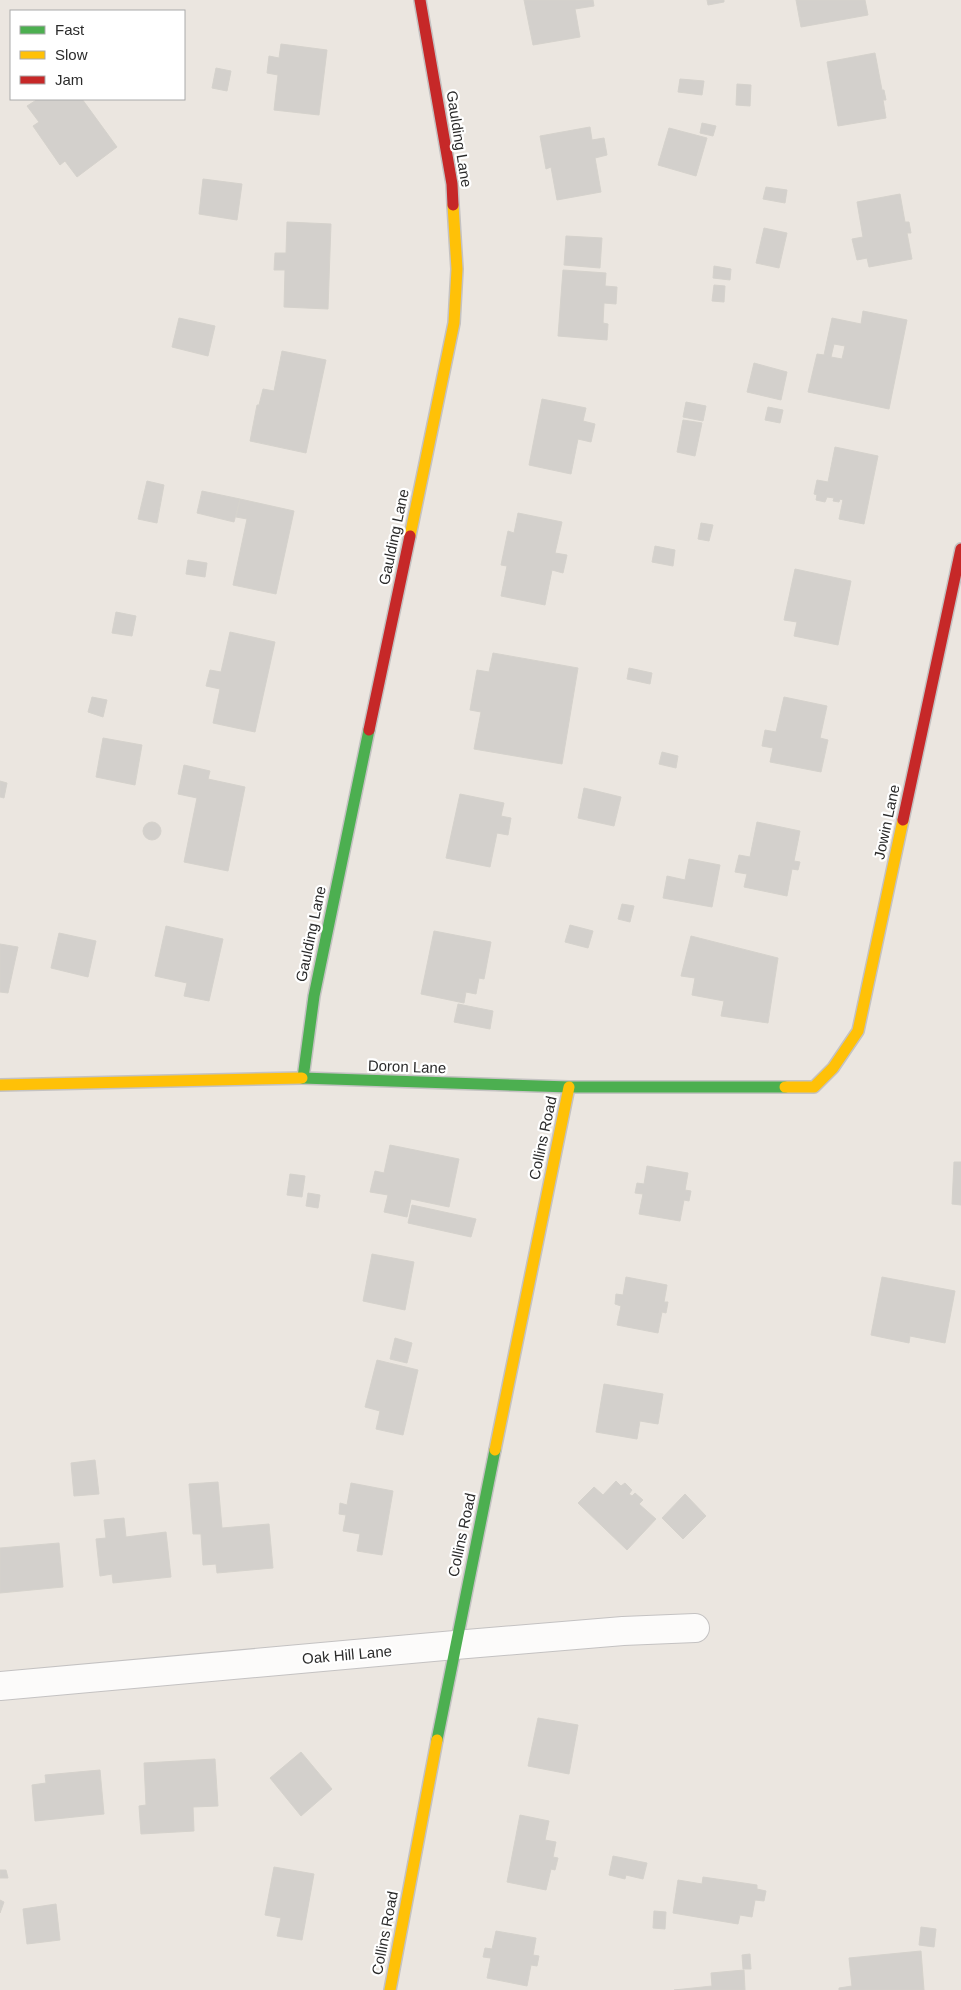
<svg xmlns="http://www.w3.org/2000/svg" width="961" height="1990" viewBox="0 0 961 1990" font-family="Arial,sans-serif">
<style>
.building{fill:#d3d0cc;stroke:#d5d2cc;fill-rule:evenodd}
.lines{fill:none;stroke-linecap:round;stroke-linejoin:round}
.street-casing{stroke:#c4c2c2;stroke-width:30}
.fast-casing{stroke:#c4c2c2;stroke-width:14}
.slow-casing{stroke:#c4c2c2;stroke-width:14}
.jam-casing{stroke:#c4c2c2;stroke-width:14}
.street{stroke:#fcfbfa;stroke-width:28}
.fast{stroke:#4caf50;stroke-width:11}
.slow{stroke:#ffc107;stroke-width:11}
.jam{stroke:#c62828;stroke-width:11}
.labels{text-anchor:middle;stroke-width:4.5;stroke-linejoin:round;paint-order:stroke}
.street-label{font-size:15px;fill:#2b2b2b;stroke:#fff}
</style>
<rect width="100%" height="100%" fill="#ebe6e0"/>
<g class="building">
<polygon points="524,0 593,0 594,6 575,9 580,37 533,45"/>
<polygon points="707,0 724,0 724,2 708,5"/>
<polygon points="796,0 865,0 868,15 801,27"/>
<polygon points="281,44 327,50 319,115 274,110 278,75 267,73 269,56 279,58"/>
<polygon points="875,53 882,90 884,90 886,100 883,100 886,118 838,126 827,62"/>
<polygon points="216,68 231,71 227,91 212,88"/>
<polygon points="680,79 704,81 702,95 678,92"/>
<polygon points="737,84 751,85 750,106 736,105"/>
<polygon points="38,99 82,99 117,147 77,177 65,161 60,165 33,126 39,122 27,106"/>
<polygon points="702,123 716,126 713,136 700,133"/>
<polygon points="590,127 592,140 604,138 607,155 595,158 601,192 557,200 551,167 546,169 540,136"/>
<polygon points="669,128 707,138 696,176 658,165"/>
<polygon points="203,179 242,184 237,220 199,214"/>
<polygon points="766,187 787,190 785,203 763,199"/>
<polygon points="900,194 905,222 909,222 911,233 907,233 912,259 869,267 867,258 857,260 852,239 863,237 857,202"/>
<polygon points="287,222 331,224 328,309 284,307 285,270 274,270 275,253 286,253"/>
<polygon points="764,228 787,233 779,268 756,263"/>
<polygon points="566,236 602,238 600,268 564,265"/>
<polygon points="714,266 731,269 730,280 713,278"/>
<polygon points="563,270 606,273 605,286 617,287 616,304 604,303 603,323 608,324 607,340 558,336"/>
<polygon points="714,285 725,286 724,302 712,301"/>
<path d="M863,311L907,320L889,409L808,392L817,354L824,355L832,318L861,324ZM834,344L845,346L842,359L831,357Z"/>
<polygon points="179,318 215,326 208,356 172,347"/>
<polygon points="282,351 326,360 306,453 250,441 257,405 259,405 263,389 274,391"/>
<polygon points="754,363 787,372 781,400 747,392"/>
<polygon points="542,399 586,408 583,421 595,424 591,442 578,439 571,474 529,465"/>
<polygon points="686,402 706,406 703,421 683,417"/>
<polygon points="768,407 783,410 780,423 765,420"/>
<polygon points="683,420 702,423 695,456 677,452"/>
<polygon points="835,447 878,456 864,524 839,519 843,500 840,499 839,502 833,501 834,498 827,497 825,502 816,500 817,495 814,494 817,480 828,482"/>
<polygon points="147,481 164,485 157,523 138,519"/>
<polygon points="202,491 240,499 234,522 197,513"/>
<polygon points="240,499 294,511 276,594 233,585 247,519 236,517"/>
<polygon points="518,513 562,522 555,553 567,555 563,573 552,570 545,605 501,596 507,566 501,565 508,531 514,533"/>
<polygon points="701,523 713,525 709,541 698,539"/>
<polygon points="655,546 675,550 673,566 652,562"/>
<polygon points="188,560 207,563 205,577 186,574"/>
<polygon points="795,569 851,581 838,645 794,636 797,622 784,620"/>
<polygon points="116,612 136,616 132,636 112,633"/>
<polygon points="230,632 275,642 255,732 213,723 220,689 206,686 210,670 221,672"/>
<polygon points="493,653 578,668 562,764 474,749 481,712 470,710 477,670 489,672"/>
<polygon points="629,668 652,673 650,684 627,679"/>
<polygon points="92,697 107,700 103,717 88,712"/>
<polygon points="784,697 827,706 820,738 828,740 821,772 770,762 773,748 762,746 765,730 776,732"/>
<polygon points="103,738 142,745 135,785 96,777"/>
<polygon points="662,752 678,756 676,768 659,764"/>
<polygon points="184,765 210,771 208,779 245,787 228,871 184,862 197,798 178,794"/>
<polygon points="0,781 7,783 4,798 0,797"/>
<polygon points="584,788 621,797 614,826 578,818"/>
<polygon points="460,794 504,803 501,816 511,818 508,835 497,833 490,867 446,858"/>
<polygon points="757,822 800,831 794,861 800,862 798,870 792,869 787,896 744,887 747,874 735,872 739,855 750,857"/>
<circle cx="152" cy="831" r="9"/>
<polygon points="689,859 720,865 712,907 663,898 667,876 685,880"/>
<polygon points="622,904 634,906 630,922 618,919"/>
<polygon points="570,925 593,931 588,948 565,942"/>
<polygon points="166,926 223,939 209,1001 184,996 187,983 155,976"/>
<polygon points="434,931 491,942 484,979 479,978 476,994 466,992 464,1003 421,994"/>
<polygon points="59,933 96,941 88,977 51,968"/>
<polygon points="691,936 778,958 768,1023 721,1016 724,1001 692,995 695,978 681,976"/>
<polygon points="0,944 18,947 8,993 0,992"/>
<polygon points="458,1004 493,1011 490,1029 454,1022"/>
<polygon points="390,1145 459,1159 449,1207 411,1199 407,1217 384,1212 388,1195 370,1192 375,1171 384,1173"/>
<polygon points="954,1162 961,1162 961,1205 952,1204"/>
<polygon points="647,1166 688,1173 685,1190 691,1191 689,1201 684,1200 680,1221 639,1214 643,1194 635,1193 637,1183 644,1184"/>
<polygon points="290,1174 305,1176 302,1197 287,1195"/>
<polygon points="308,1193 320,1195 318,1208 306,1206"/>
<polygon points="412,1205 476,1219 471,1237 408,1223"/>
<polygon points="372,1254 414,1262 405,1310 363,1301"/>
<polygon points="626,1277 667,1285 664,1302 668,1302 666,1313 662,1312 658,1333 617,1325 621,1306 615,1304 616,1294 623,1295"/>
<polygon points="882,1277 955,1291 945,1343 910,1336 909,1343 871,1335"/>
<polygon points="395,1338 412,1343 407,1363 390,1359"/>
<polygon points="377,1360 418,1370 403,1435 376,1429 380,1411 365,1407"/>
<polygon points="604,1384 663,1394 658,1424 640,1421 637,1439 596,1432"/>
<polygon points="95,1460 99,1494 74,1496 71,1463"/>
<polygon points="616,1481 621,1486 625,1483 632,1490 629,1494 632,1496 635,1493 643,1500 639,1504 656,1519 627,1550 578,1503 594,1487 603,1495"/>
<polygon points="218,1482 222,1528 269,1524 273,1568 217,1573 216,1564 203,1565 201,1534 193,1534 189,1484"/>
<polygon points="351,1483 393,1491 382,1555 357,1551 360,1534 343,1531 346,1515 339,1514 340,1503 347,1505"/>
<polygon points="685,1494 706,1516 683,1539 662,1518"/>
<polygon points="124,1518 126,1537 166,1532 171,1577 113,1583 112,1574 100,1576 96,1539 106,1538 104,1520"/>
<polygon points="59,1543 63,1587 0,1593 0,1548"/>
<polygon points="538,1718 578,1725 569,1774 528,1766"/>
<polygon points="301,1752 332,1789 301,1816 270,1778"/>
<polygon points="215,1759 218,1806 193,1807 194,1831 141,1834 139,1806 146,1805 144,1763"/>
<polygon points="100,1770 104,1814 35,1821 32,1785 46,1783 45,1775"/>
<polygon points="520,1815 549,1821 545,1840 556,1842 553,1857 558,1858 555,1870 551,1869 546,1890 507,1882"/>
<polygon points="613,1856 647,1863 643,1879 626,1875 625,1879 609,1875"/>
<polygon points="274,1867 314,1874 302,1940 277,1936 281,1918 265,1915"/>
<polygon points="0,1870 6,1870 8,1878 0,1878"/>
<polygon points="703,1877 757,1885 757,1889 766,1891 764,1901 755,1900 752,1917 740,1915 738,1924 673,1913 678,1880 702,1884"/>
<polygon points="0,1900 4,1902 0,1913"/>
<polygon points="56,1904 60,1940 27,1944 23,1909"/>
<polygon points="654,1911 666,1912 665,1929 653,1928"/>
<polygon points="921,1927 936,1929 934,1947 919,1945"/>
<polygon points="496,1931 536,1938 533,1955 539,1956 537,1966 531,1965 527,1986 487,1978 491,1958 483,1957 485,1948 492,1949"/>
<polygon points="921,1951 924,1990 839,1990 839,1988 852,1986 849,1958"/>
<polygon points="750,1954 751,1969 743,1969 742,1955"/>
<polygon points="744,1970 745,1990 674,1990 712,1986 711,1973"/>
</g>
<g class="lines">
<defs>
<polyline id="street" points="0,1686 455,1645 623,1631 695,1628"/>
<g id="fast">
<polyline points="302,1078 569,1087 785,1087"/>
<polyline points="303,1078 314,996 369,730"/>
<polyline points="437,1740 495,1450"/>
</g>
<g id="slow">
<polyline points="410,536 454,323 457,269 453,205"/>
<polyline points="0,1085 302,1078"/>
<polyline points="785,1087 814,1087 833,1068 858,1031 903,820"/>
<polyline points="495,1450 569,1087"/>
<polyline points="390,1990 437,1740"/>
</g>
<g id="jam">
<polyline points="420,0 452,184 453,205"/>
<polyline points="369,730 410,536"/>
<polyline points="903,820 961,549"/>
</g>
</defs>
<use href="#street" class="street-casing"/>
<use href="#fast" class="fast-casing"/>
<use href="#slow" class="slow-casing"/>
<use href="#jam" class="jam-casing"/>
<use href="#street" class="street"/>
<use href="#fast" class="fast"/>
<use href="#slow" class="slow"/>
<use href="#jam" class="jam"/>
</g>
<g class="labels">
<g class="street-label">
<text transform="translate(459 139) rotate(81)" y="5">Gaulding Lane</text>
<text transform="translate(394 537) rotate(-78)" y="5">Gaulding Lane</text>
<text transform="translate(887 822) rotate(-78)" y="5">Jowin Lane</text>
<text transform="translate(311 934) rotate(-78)" y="5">Gaulding Lane</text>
<text transform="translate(407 1067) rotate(2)" y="5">Doron Lane</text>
<text transform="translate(543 1138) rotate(-78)" y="5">Collins Road</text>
<text transform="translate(462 1535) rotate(-78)" y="5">Collins Road</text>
<text transform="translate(347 1655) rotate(-5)" y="5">Oak Hill Lane</text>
<text transform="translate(385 1933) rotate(-79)" y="5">Collins Road</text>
</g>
</g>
<rect x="10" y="10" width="175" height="90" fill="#ffffff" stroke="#aaaaaa"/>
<rect x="20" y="26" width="25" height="8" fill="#4caf50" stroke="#aaaaaa"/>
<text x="55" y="35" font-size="15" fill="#2b2b2b">Fast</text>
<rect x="20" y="51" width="25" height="8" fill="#ffc107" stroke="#aaaaaa"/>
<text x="55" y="60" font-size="15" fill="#2b2b2b">Slow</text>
<rect x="20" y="76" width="25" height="8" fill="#c62828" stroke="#aaaaaa"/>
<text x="55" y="85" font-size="15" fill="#2b2b2b">Jam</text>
</svg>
